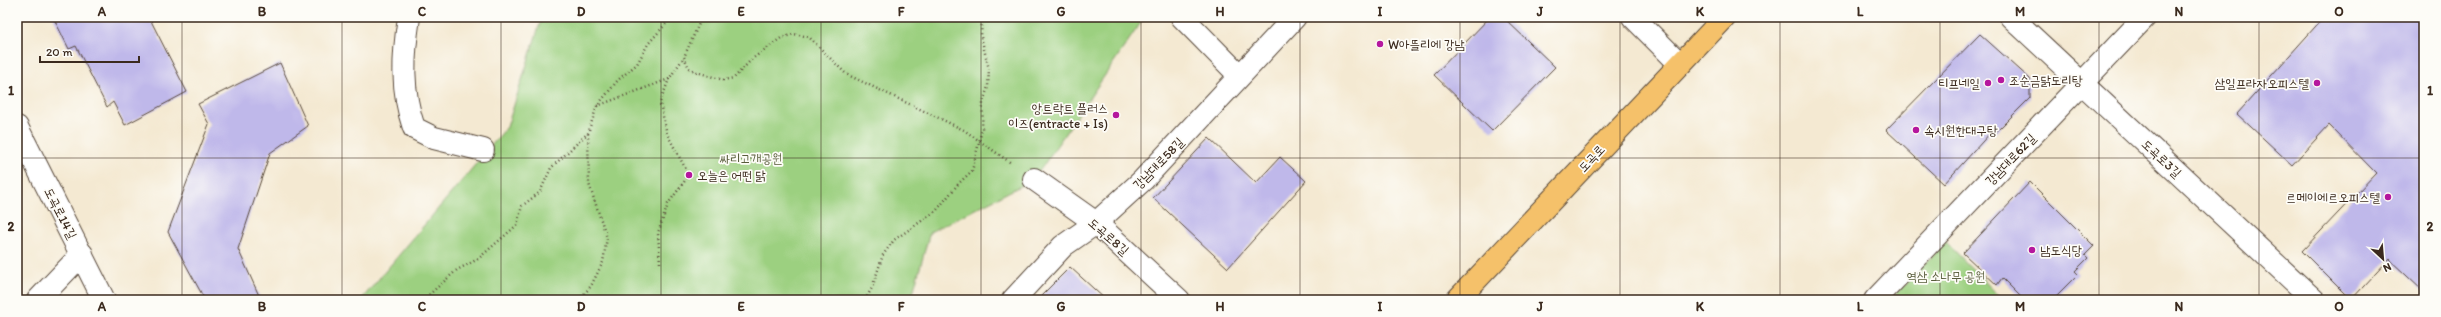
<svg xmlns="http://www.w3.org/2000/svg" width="2441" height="317" viewBox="0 0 2441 317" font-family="Itim,'Poor Story',sans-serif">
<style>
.green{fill:#9cd080;stroke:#6c7d4f}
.building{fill:#bfb8ea}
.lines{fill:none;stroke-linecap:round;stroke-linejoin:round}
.minor-casing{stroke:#574739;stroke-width:24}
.major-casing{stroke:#574739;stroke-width:24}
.path{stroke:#574739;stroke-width:2.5;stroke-dasharray:1 3;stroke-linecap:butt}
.minor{stroke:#fff;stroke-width:22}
.major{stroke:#f5c16b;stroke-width:22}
.grid{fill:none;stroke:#3b2a1e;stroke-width:1;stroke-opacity:0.55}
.poi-dot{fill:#b5179e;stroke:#fdfcf7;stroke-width:1.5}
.labels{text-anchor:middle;stroke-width:3.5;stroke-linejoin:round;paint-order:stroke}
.poi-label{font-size:13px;fill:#3b2a1e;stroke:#fdfcf7;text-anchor:start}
.park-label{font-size:13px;fill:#585c3b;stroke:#fdfcf7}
.street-label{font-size:13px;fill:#3b2a1e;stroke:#fdfcf7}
.neatline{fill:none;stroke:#3b2a1e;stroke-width:1.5}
.grid-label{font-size:13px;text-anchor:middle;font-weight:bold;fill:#3b2a1e}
</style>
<rect width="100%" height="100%" fill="#fdfcf7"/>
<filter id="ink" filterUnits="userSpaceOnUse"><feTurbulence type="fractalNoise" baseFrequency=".025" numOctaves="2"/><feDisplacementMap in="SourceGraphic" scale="8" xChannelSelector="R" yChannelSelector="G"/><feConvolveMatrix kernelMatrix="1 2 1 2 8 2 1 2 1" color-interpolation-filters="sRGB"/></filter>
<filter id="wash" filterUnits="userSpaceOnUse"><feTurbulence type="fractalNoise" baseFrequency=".012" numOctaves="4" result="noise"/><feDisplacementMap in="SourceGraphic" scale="16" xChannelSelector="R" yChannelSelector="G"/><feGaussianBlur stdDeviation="0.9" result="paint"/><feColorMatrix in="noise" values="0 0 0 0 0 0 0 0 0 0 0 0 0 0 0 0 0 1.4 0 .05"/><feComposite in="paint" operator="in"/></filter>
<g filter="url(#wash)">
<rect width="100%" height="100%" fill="#f4e9d2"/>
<g class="green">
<polygon points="542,17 1137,17 1142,21 1034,179 930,232 911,300 361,300 507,127"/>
<polygon points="1946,242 2003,300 1890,300"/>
</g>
<g id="blocks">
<g class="building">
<polygon points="53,17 149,17 187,92 125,125 113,102 107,107 76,46 69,49"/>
<polygon points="1490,17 1503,17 1555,67 1492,131 1434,75"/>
<polygon points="2324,17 2424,17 2424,292 2389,259 2351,300 2302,251 2376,173 2329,125 2292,165 2237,114"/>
<polygon points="1980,34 2030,79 2030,98 1995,133 1992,131 1944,184 1886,130"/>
<polygon points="280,63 308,126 270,153 238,249 261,300 205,300 168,232 209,124 198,104"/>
<polygon points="1209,138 1256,183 1280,157 1306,181 1228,268 1153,198"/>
<polygon points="2030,182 2094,246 2085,255 2088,258 2075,271 2078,274 2052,300 2024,300 2002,278 1997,285 1963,253"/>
<polygon points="1070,267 1106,300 1037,300"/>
</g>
</g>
</g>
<g filter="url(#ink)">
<use href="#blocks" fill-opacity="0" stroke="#574739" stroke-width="1"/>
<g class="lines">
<defs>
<g id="minor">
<path d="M409,17C403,56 401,90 414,128L434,138L483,150"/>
<polyline points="1182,17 1239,75"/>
<polyline points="1633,17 1680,64"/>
<polyline points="2011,17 2314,300"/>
<polyline points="17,127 104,300"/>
<polyline points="1034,179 1096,223 1179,300"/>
<polyline points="38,300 82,254"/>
<polyline points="1013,300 1063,246 1096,223 1143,180 1295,17"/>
<polyline points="1875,300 2145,17"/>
</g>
<polyline id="major" points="1457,300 1725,17"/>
</defs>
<use href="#minor" class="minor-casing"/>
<use href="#major" class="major-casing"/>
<g class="path">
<polyline points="702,17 684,57 689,68 697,72 723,80 734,78 752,59 781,38 794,34 809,37 846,74 964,130 1011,163"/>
<polyline points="597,106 669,79 684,57"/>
<polyline points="660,263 658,233 668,204 689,175 667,134 660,103 669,79"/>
<polyline points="423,300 457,270 478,259 517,225 522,206 540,192 551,168 588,133 597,106 618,80 637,64 648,44 672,17"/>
<polyline points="579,300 591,286 603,262 607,238 589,184 588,133"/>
<polyline points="865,300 872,288 883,255 894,240 936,211 959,183 972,171 982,130 983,102 988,87 989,69 981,37 982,17"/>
</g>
<use href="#minor" class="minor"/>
<use href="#major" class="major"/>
</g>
</g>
<path class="grid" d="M182,17V300M342,17V300M501,17V300M661,17V300M821,17V300M981,17V300M1141,17V300M1300,17V300M1460,17V300M1620,17V300M1780,17V300M1940,17V300M2099,17V300M2259,17V300M17,158H2424"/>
<g class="poi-dot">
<circle cx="1380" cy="44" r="4"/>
<circle cx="2001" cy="80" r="4"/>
<circle cx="1988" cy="83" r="4"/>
<circle cx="2317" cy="83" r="4"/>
<circle cx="1116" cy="115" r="4"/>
<circle cx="1916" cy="130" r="4"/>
<circle cx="689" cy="175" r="4"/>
<circle cx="2388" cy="197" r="4"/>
<circle cx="2032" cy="250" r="4"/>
</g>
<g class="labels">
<g class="poi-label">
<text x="1388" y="49">W아뜰리에 강남</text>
<text x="2009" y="85">조순금닭도리탕</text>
<text x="1980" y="88" text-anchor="end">티프네일</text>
<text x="2309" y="88" text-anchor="end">삼일프라자오피스텔</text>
<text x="1108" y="113" text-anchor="end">앙트락트 플러스<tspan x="1108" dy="15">이즈(entracte + Is)</tspan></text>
<text x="1924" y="135">속시원한대구탕</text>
<text x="697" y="180">오늘은 어떤 닭</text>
<text x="2380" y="202" text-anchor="end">르메이에르오피스텔</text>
<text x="2040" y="255">남도식당</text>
</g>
<g class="park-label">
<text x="751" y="163">싸리고개공원</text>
<text x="1946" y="281">역삼 소나무 공원</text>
</g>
<g class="street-label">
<text transform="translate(1591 158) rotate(-47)" y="5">도곡로</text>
<text transform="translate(2162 158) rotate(43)" y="5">도곡로3길</text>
<text transform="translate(2010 159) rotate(-46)" y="5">강남대로62길</text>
<text transform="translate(1158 163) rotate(-46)" y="5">강남대로58길</text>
<text transform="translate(61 213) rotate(63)" y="5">도곡로14길</text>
<text transform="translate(1109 236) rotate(41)" y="5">도곡로8길</text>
</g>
</g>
<rect width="2441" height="317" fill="none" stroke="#fdfcf7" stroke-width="44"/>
<g transform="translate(2383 259) rotate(154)" stroke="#fdfcf7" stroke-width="3" paint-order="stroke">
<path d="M0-3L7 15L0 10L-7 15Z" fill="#3b2a1e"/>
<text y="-6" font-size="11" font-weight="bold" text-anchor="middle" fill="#3b2a1e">N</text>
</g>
<path d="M40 56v6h99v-6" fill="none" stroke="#3b2a1e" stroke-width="2"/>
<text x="46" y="56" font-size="12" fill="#3b2a1e" stroke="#fdfcf7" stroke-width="3" paint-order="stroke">20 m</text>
<rect x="22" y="22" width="2397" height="273" class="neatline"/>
<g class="grid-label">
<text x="102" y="16">A</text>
<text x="262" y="16">B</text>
<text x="422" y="16">C</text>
<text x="581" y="16">D</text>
<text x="741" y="16">E</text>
<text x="901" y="16">F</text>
<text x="1061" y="16">G</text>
<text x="1220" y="16">H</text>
<text x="1380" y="16">I</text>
<text x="1540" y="16">J</text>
<text x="1700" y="16">K</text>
<text x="1860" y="16">L</text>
<text x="2020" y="16">M</text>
<text x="2179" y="16">N</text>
<text x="2339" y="16">O</text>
<text x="11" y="95">1</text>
<text x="2430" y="95">1</text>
<text x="11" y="231">2</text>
<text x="2430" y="231">2</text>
<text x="102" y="311">A</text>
<text x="262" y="311">B</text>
<text x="422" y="311">C</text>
<text x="581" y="311">D</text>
<text x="741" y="311">E</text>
<text x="901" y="311">F</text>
<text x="1061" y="311">G</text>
<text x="1220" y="311">H</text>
<text x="1380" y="311">I</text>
<text x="1540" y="311">J</text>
<text x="1700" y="311">K</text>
<text x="1860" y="311">L</text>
<text x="2020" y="311">M</text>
<text x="2179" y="311">N</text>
<text x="2339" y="311">O</text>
</g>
</svg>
